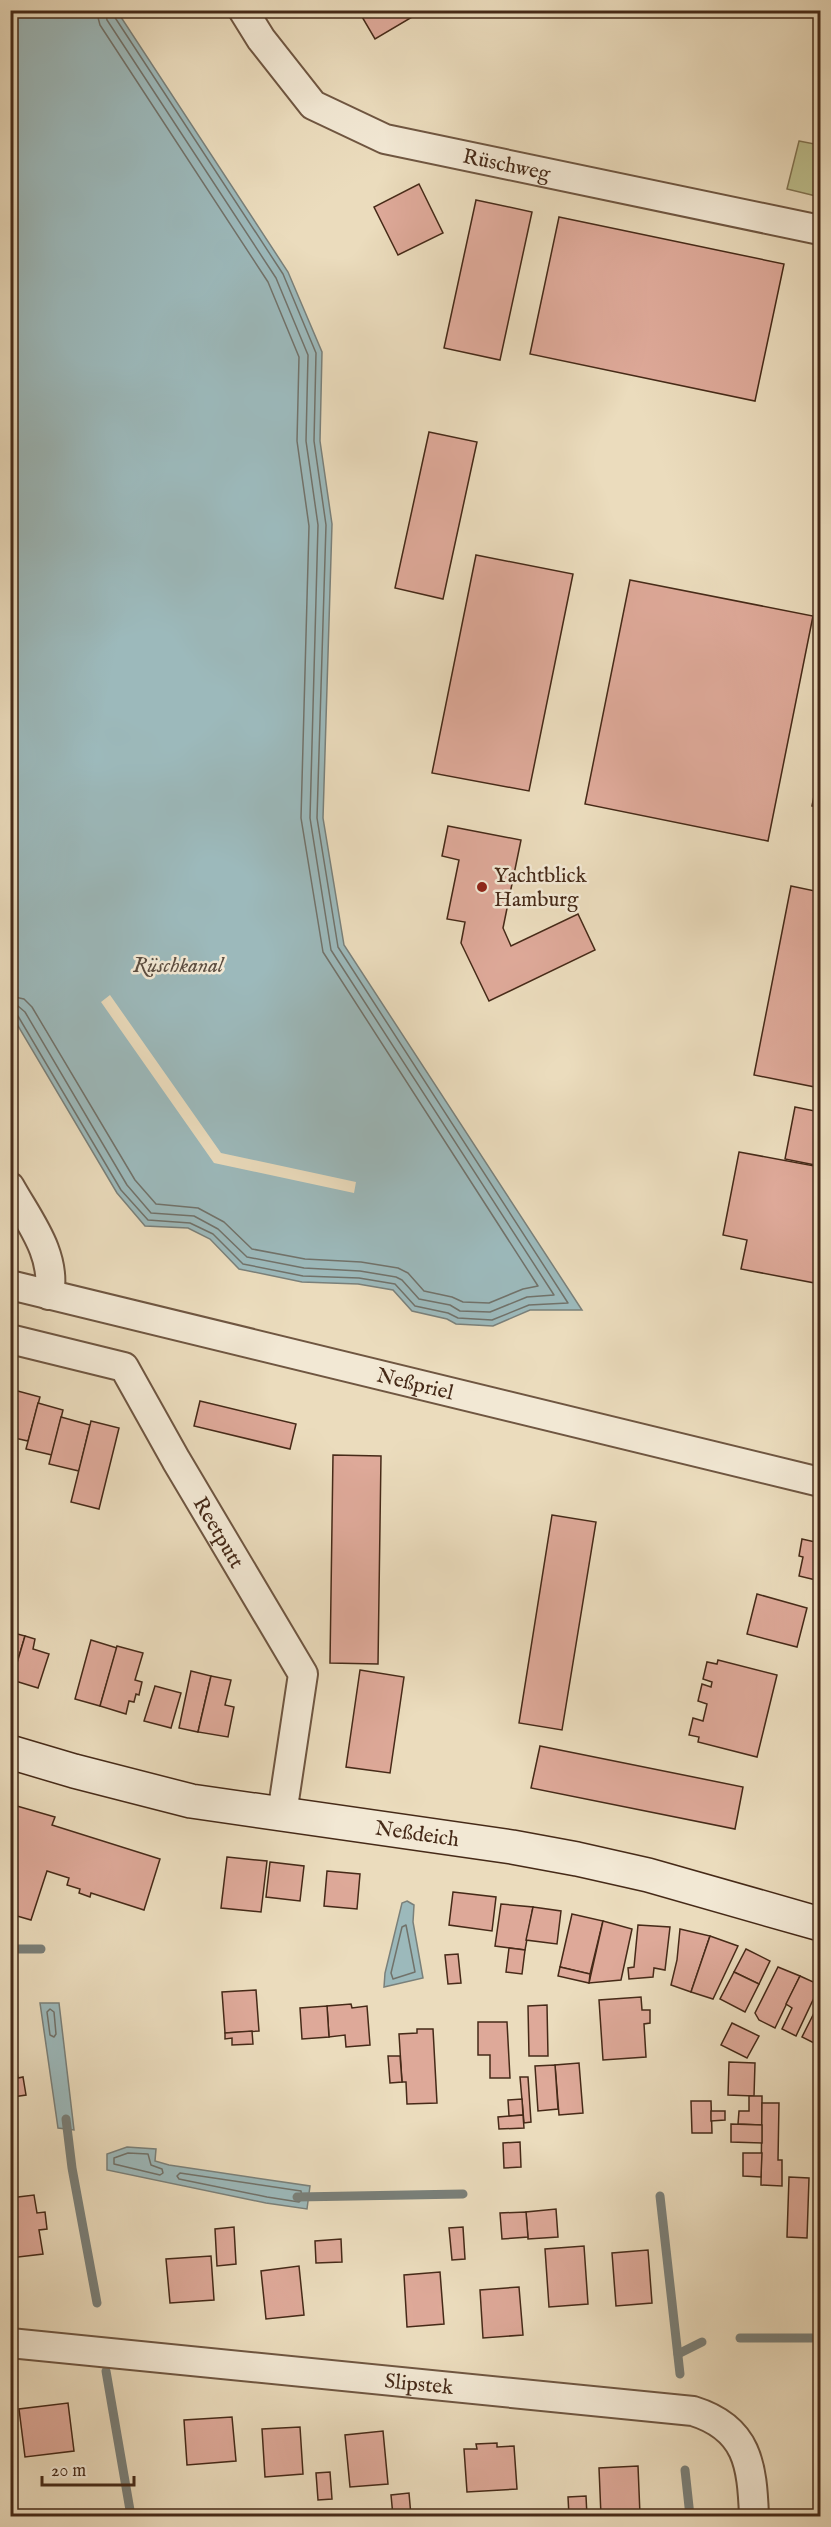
<svg xmlns="http://www.w3.org/2000/svg" width="831" height="2527" viewBox="0 0 831 2527" font-family="'IM FELL English',serif">
<style>
.green{fill:#bdbf8d;stroke:#827452;stroke-width:1.5}
.water{fill:#9cb9bb;stroke:#7a807a;stroke-width:1.5}
.pier{fill:#ebdcbd}
.lines{fill:none;stroke-linecap:round;stroke-linejoin:round}
.shore{stroke:#71726a;stroke-width:1.5}
.stream{stroke:#7a807a;stroke-width:9}
.building{fill:#dea999;stroke:#462a18;stroke-width:1.5}
.street-casing{stroke:#6f5641;stroke-width:32}
.secondary-casing{stroke:#462a18;stroke-width:36}
.street{stroke:#f2e8d4;stroke-width:28}
.secondary{stroke:#f2e8d4;stroke-width:33}
.poi-dot{fill:#8f2418;stroke:#f2e8d4;stroke-width:2}
.labels{text-anchor:middle;stroke-width:5;stroke-linejoin:round;paint-order:stroke}
.street-label{font-size:21px;fill:#462a18;stroke:#f2e8d4}
.poi-label{font-size:21px;fill:#462a18;stroke:#f2e8d4;text-anchor:start}
.water-label{font-size:22px;font-style:italic;fill:#5c4e41;stroke:#f2e8d4}
</style>
<rect width="100%" height="100%" fill="#ebdcbd"/>
<filter id="stains"><feTurbulence type="fractalNoise" baseFrequency=".00333" numOctaves="4"/><feColorMatrix values="0 0 0 0 .2 0 0 0 0 .09 0 0 0 0 .02 0 0 0 .5 -.17"/></filter>
<radialGradient id="worn" r=".72"><stop offset=".6" stop-color="#630" stop-opacity="0"/><stop offset="1" stop-color="#630" stop-opacity=".3"/></radialGradient>
<polygon class="green" points="799,141 820,145 820,197 787,189"/>
<g class="water">
<polygon points="10,11 117,11 288,272 322,352 320,441 332,524 323,818 344,945 582,1310 530,1310 493,1326 456,1324 447,1319 412,1311 393,1290 358,1284 302,1282 239,1269 210,1239 188,1228 145,1226 117,1193 11,1014"/>
<polygon points="407,1901 414,1905 413,1922 423,1978 384,1987 385,1973 402,1903"/>
<polygon points="40,2003 59,2003 74,2130 58,2128"/>
<polygon points="127,2147 156,2149 155,2161 169,2165 310,2186 307,2209 266,2203 107,2170 107,2154"/>
</g>
<polygon class="pier" points="110,995 221,1153 356,1182 354,1193 214,1163 101,1002"/>
<g class="lines">
<g class="shore">
<polyline points="10,996 24,999 32,1007 135,1180 156,1204 198,1208 224,1222 252,1249 305,1259 361,1262 398,1268 408,1273 424,1291 452,1297 463,1302 489,1303 523,1289 538,1286 323,952 301,818 309,526 297,441 299,357 268,282 100,25 96,10"/>
<polyline points="10,1005 18,1006 25,1012 127,1185 151,1213 194,1216 218,1229 247,1257 304,1268 360,1271 396,1277 402,1280 419,1299 450,1305 460,1311 490,1312 527,1297 554,1295 331,950 310,818 318,525 306,441 308,355 276,278 107,20 105,10"/>
<polyline points="10,1013 18,1016 121,1190 148,1220 190,1223 213,1234 243,1264 303,1276 359,1278 395,1284 415,1306 448,1313 458,1318 492,1320 529,1305 568,1303 338,947 317,818 326,525 314,441 316,353 283,274 114,16 113,10"/>
<polygon points="406,1925 415,1972 393,1979 391,1973 402,1927"/>
<polygon points="50,2009 54,2012 56,2034 54,2037 50,2035 47,2012"/>
<polygon points="128,2153 148,2154 151,2165 162,2169 163,2173 160,2175 114,2164 114,2158"/>
<polygon points="180,2173 301,2191 302,2199 299,2202 267,2197 179,2179 177,2176"/>
</g>
<g class="stream">
<polyline points="10,1949 41,1949"/>
<polyline points="66,2119 72,2168 97,2303"/>
<polyline points="660,2196 680,2374"/>
<polyline points="297,2197 463,2194"/>
<polyline points="740,2338 820,2338"/>
<polyline points="678,2354 702,2342"/>
<polyline points="106,2371 131,2516"/>
<polyline points="685,2470 690,2516"/>
</g>
</g>
<g class="building">
<polygon points="358,10 424,10 375,39"/>
<polygon points="419,184 443,233 398,255 374,207"/>
<polygon points="476,200 532,212 500,360 444,348"/>
<polygon points="559,217 784,264 755,401 530,354"/>
<polygon points="820,303 820,324 816,323"/>
<polygon points="429,432 477,442 443,599 395,588"/>
<polygon points="476,555 573,574 529,791 432,773"/>
<polygon points="630,580 813,616 768,841 585,804"/>
<polygon points="820,766 820,808 812,806"/>
<polygon points="448,826 521,840 503,928 511,946 578,914 595,950 489,1001 461,943 465,922 447,919 459,860 442,856"/>
<polygon points="791,886 820,892 820,1088 754,1075"/>
<polygon points="795,1107 820,1112 820,1166 785,1159"/>
<polygon points="739,1152 820,1167 820,1284 741,1269 747,1240 723,1235"/>
<polygon points="10,1383 15,1384 10,1402"/>
<polygon points="14,1390 40,1397 28,1441 10,1437 10,1402"/>
<polygon points="200,1401 296,1424 290,1449 194,1426"/>
<polygon points="38,1403 63,1410 52,1455 26,1449"/>
<polygon points="61,1417 90,1425 79,1471 49,1464"/>
<polygon points="91,1421 119,1428 99,1509 71,1502"/>
<polygon points="333,1455 381,1456 378,1664 330,1663"/>
<polygon points="552,1515 596,1522 562,1730 519,1723"/>
<polygon points="802,1539 820,1543 820,1581 799,1576 803,1557 799,1556"/>
<polygon points="757,1594 807,1608 797,1647 747,1634"/>
<polygon points="10,1632 25,1636 12,1680 10,1680"/>
<polygon points="25,1636 35,1639 33,1649 49,1654 38,1688 12,1680"/>
<polygon points="91,1640 117,1648 100,1706 75,1699"/>
<polygon points="117,1646 143,1653 135,1680 142,1682 139,1695 136,1694 134,1702 129,1701 126,1714 100,1706"/>
<polygon points="718,1660 777,1675 757,1757 698,1742 699,1737 689,1735 693,1718 703,1721 707,1704 698,1701 702,1684 711,1687 712,1682 703,1679 707,1662 717,1664"/>
<polygon points="360,1670 404,1677 390,1773 346,1767"/>
<polygon points="191,1671 211,1676 198,1732 179,1728"/>
<polygon points="211,1676 231,1680 225,1705 234,1707 228,1737 198,1732"/>
<polygon points="155,1686 181,1693 171,1728 144,1721"/>
<polygon points="540,1746 743,1787 735,1829 531,1788"/>
<polygon points="10,1804 55,1817 52,1825 160,1859 144,1910 91,1893 90,1897 79,1893 80,1889 67,1885 69,1878 47,1871 31,1920 10,1914"/>
<polygon points="227,1857 267,1861 261,1912 221,1908"/>
<polygon points="270,1862 304,1866 300,1901 266,1897"/>
<polygon points="327,1871 360,1874 357,1909 324,1906"/>
<polygon points="453,1892 496,1897 492,1931 449,1925"/>
<polygon points="501,1904 533,1907 525,1950 495,1946"/>
<polygon points="533,1907 561,1911 557,1944 526,1940"/>
<polygon points="572,1914 603,1921 590,1974 560,1967"/>
<polygon points="603,1921 632,1929 621,1980 589,1983"/>
<polygon points="638,1925 670,1927 665,1970 654,1968 653,1977 629,1979 628,1968 634,1967"/>
<polygon points="680,1929 710,1936 691,1992 671,1985 677,1960"/>
<polygon points="710,1936 738,1946 713,1999 691,1992"/>
<polygon points="509,1948 525,1950 522,1974 506,1972"/>
<polygon points="746,1949 770,1961 759,1984 734,1972"/>
<polygon points="458,1954 461,1983 448,1984 445,1955"/>
<polygon points="560,1967 590,1974 589,1983 558,1976"/>
<polygon points="778,1967 800,1976 775,2028 759,2020 755,2013"/>
<polygon points="734,1972 759,1984 745,2012 720,1999"/>
<polygon points="800,1976 820,1985 796,2036 782,2029 792,2008 786,2004"/>
<polygon points="256,1990 259,2031 225,2033 222,1992"/>
<polygon points="641,1997 642,2010 650,2010 650,2023 644,2024 646,2057 603,2060 599,2000"/>
<polygon points="820,2001 820,2040 816,2038 814,2043 802,2037"/>
<polygon points="351,2004 352,2008 367,2006 370,2045 346,2047 345,2035 329,2037 327,2006"/>
<polygon points="547,2005 548,2056 529,2056 528,2006"/>
<polygon points="327,2006 329,2037 302,2039 300,2008"/>
<polygon points="478,2022 507,2022 510,2078 490,2078 490,2055 478,2055"/>
<polygon points="732,2023 759,2036 747,2058 721,2045"/>
<polygon points="10,2028 18,2078 23,2077 26,2095 13,2097 10,2079"/>
<polygon points="417,2029 433,2029 437,2103 407,2104 406,2082 402,2082 399,2034 417,2033"/>
<polygon points="252,2031 253,2044 232,2045 232,2038 225,2039 225,2033"/>
<polygon points="388,2056 400,2056 402,2082 390,2083"/>
<polygon points="729,2062 755,2063 754,2096 728,2095"/>
<polygon points="579,2063 583,2113 559,2115 555,2065"/>
<polygon points="555,2065 558,2109 538,2111 535,2066"/>
<polygon points="520,2077 528,2077 531,2122 524,2123"/>
<polygon points="749,2096 762,2096 762,2125 738,2124 739,2111 749,2111"/>
<polygon points="522,2099 523,2115 509,2116 508,2100"/>
<polygon points="691,2101 711,2101 712,2133 692,2133"/>
<polygon points="762,2103 779,2103 778,2160 782,2160 782,2186 761,2185"/>
<polygon points="711,2111 725,2111 725,2120 711,2121"/>
<polygon points="523,2115 524,2128 499,2129 498,2117"/>
<polygon points="731,2124 762,2125 762,2143 731,2142"/>
<polygon points="520,2142 521,2167 504,2168 503,2143"/>
<polygon points="743,2153 762,2153 761,2177 743,2176"/>
<polygon points="789,2177 809,2178 807,2238 787,2237"/>
<polygon points="34,2195 37,2213 45,2212 47,2229 39,2230 43,2254 10,2258 10,2198"/>
<polygon points="556,2209 558,2237 528,2239 526,2212"/>
<polygon points="526,2212 528,2237 502,2239 500,2213"/>
<polygon points="234,2227 236,2264 217,2266 215,2229"/>
<polygon points="463,2227 465,2259 452,2260 449,2228"/>
<polygon points="341,2239 342,2262 316,2263 315,2241"/>
<polygon points="584,2246 588,2304 549,2307 545,2249"/>
<polygon points="648,2250 652,2303 616,2306 612,2253"/>
<polygon points="211,2256 214,2300 170,2303 166,2259"/>
<polygon points="299,2266 304,2315 266,2319 261,2271"/>
<polygon points="440,2272 444,2324 407,2327 404,2275"/>
<polygon points="519,2287 523,2335 483,2338 480,2290"/>
<polygon points="68,2403 74,2451 25,2457 19,2409"/>
<polygon points="232,2417 236,2461 187,2465 184,2420"/>
<polygon points="300,2427 303,2474 265,2477 262,2429"/>
<polygon points="383,2431 388,2484 350,2487 345,2435"/>
<polygon points="497,2443 497,2447 514,2446 517,2489 467,2492 464,2449 477,2449 476,2444"/>
<polygon points="638,2466 640,2515 601,2516 599,2468"/>
<polygon points="330,2472 332,2499 318,2500 316,2473"/>
<polygon points="409,2493 411,2516 393,2516 391,2495"/>
<polygon points="586,2496 587,2516 569,2516 568,2497"/>
</g>
<g class="lines">
<defs>
<g id="street">
<path id="s1" d="M243,10L261,39L313,105L385,139L820,230"/>
<path d="M10,1187C29,1221 57,1255 49,1295"/>
<path id="s2" d="M10,1285L820,1482"/>
<path id="s3" d="M10,1339L124,1367L176,1460L303,1674L282,1814"/>
<path id="s4" d="M10,2343L693,2411C748,2428 752,2465 754,2516"/>
</g>
<g id="secondary">
<path id="s5" d="M10,1752L74,1771L191,1801L512,1847L577,1859L648,1875L820,1924"/>
</g>
</defs>
<use href="#street" class="street-casing"/>
<use href="#secondary" class="secondary-casing"/>
<use href="#street" class="street"/>
<use href="#secondary" class="secondary"/>
</g>
<circle class="poi-dot" cx="482" cy="887" r="6"/>
<g class="labels">
<g class="street-label">
<text dy="7" stroke="none"><textPath href="#s1" startOffset="322">Rüschweg</textPath></text>
<text dy="7" stroke="none"><textPath href="#s2" startOffset="417">Neßpriel</textPath></text>
<text dy="7" stroke="none"><textPath href="#s3" startOffset="308">Reetputt</textPath></text>
<text dy="7" stroke="none"><textPath href="#s5" startOffset="416">Neßdeich</textPath></text>
<text dy="7" stroke="none"><textPath href="#s4" startOffset="411">Slipstek</textPath></text>
</g>
<g class="poi-label">
<text x="494" y="882">Yachtblick<tspan x="494" dy="24">Hamburg</tspan></text>
</g>
<g class="water-label">
<text x="178" y="972">Rüschkanal</text>
</g>
</g>
<rect width="831" height="2527" fill="none" stroke="#ebdcbd" stroke-width="36"/>
<rect x="12" y="12" width="807" height="2503" fill="none" stroke="#462a18" stroke-width="3"/>
<rect x="18" y="18" width="795" height="2491" fill="none" stroke="#462a18" stroke-width="1.5"/>
<path d="M42 2476v9h92v-9" fill="none" stroke="#462a18" stroke-width="3"/>
<text x="51" y="2476" font-size="18" fill="#462a18" stroke="#f2e8d4" stroke-width="4.5" paint-order="stroke">20 m</text>
<rect width="100%" height="100%" filter="url(#stains)"/>
<rect width="100%" height="100%" fill="url(#worn)"/>
</svg>
